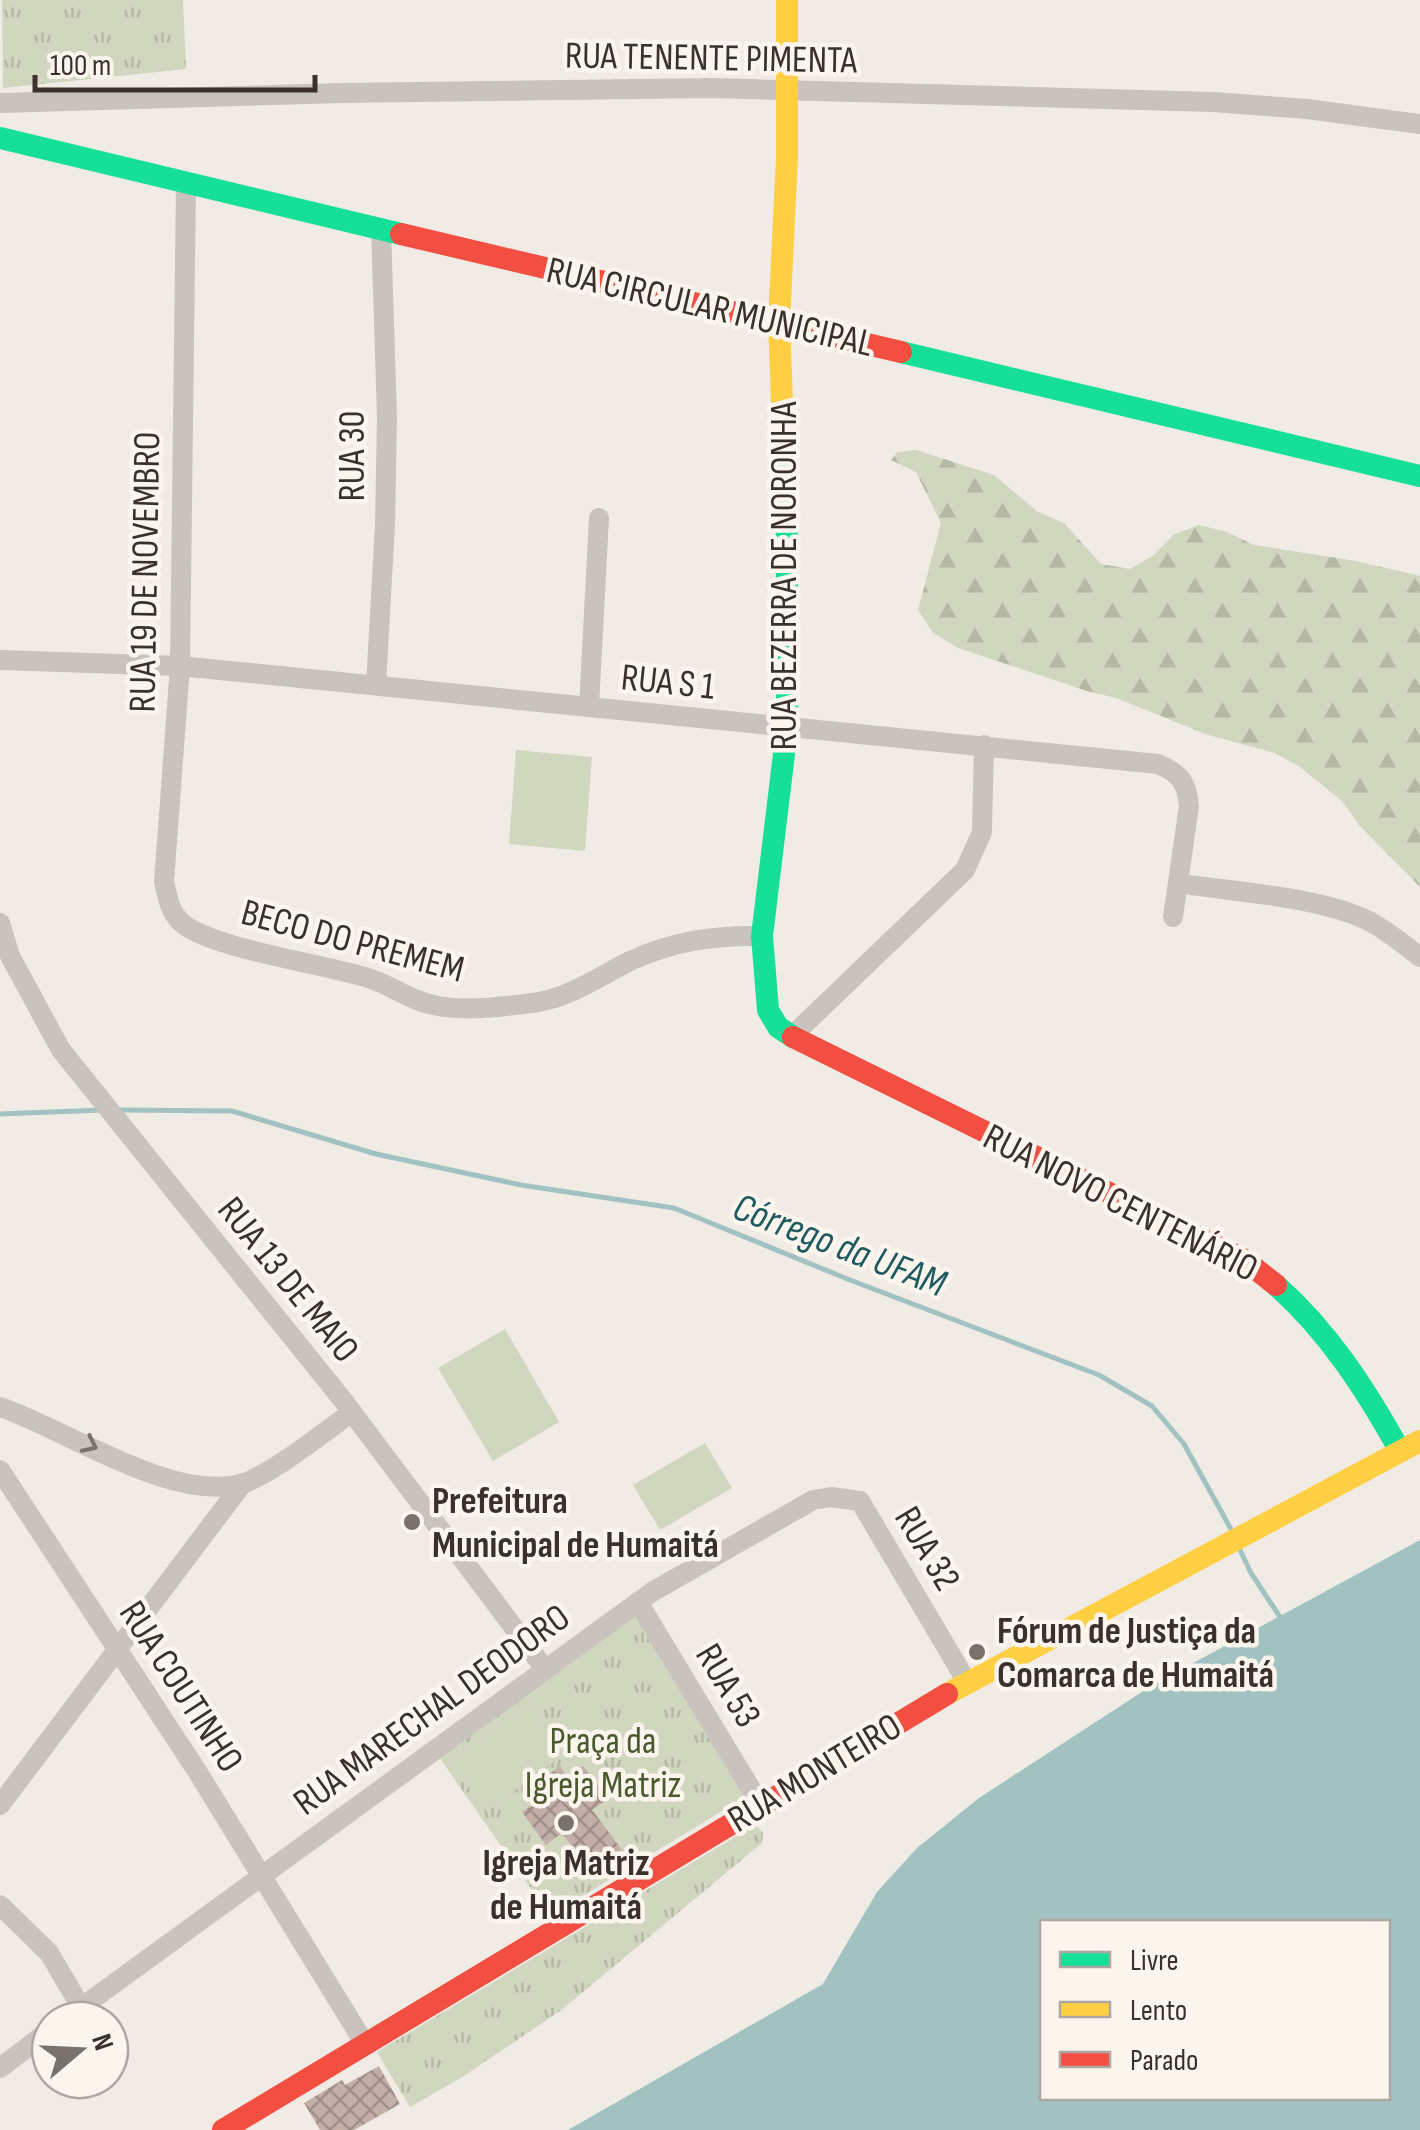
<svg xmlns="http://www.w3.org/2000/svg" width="1420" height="2130" viewBox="0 0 1420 2130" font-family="'Sofia Sans Condensed',sans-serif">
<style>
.forest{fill:url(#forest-firs)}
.park{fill:url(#park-tufts)}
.pitch{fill:#d1d6bf}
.water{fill:#a1c2c1;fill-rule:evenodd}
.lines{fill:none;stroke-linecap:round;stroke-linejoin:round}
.stream{stroke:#a1c2c1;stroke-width:5}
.building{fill:url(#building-cross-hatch)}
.street{stroke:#c9c3be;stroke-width:20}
.fast{stroke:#16e098;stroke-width:22}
.slow{stroke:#ffcf43;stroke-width:22}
.jam{stroke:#f24e42;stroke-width:22}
.oneway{stroke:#7b726d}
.poi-dot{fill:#7a716c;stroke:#fbf5ee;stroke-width:4}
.labels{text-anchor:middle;stroke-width:9;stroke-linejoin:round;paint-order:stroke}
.street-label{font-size:38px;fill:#3b302b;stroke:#fbf5ee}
.poi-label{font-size:38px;font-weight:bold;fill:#3b302b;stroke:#fbf5ee;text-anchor:start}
.park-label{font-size:38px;fill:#4a5a2e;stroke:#fbf5ee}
.water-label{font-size:40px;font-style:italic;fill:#1f5a5e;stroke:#fbf5ee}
</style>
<defs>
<pattern id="forest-firs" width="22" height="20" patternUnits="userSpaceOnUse" patternTransform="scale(2.5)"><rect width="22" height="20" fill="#d1d6bf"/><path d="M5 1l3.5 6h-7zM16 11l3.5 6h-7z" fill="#b4b8a4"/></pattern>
<pattern id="park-tufts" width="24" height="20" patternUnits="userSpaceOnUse" patternTransform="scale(2.5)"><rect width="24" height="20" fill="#d1d6bf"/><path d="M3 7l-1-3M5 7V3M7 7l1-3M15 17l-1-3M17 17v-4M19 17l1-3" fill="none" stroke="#b4b8a4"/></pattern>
<pattern id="building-cross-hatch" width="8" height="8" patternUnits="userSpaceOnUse" patternTransform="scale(2.5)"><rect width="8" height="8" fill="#c3afa7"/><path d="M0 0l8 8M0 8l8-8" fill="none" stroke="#a08f88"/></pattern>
</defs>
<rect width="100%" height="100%" fill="#f0ebe5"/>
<polygon class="forest" points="916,450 994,475 1038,512 1064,523 1101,564 1130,569 1154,555 1173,535 1199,525 1227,532 1254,545 1356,561 1420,576 1420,887 1359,825 1342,801 1300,767 1275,753 1208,735 1116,698 1090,692 958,648 933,633 918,610 941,523 916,472 891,460 898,452"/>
<g class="park">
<polygon points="2,0 183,0 186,69 3,88"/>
<polygon points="633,1612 745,1797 550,1916 437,1754"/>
<polygon points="755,1825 763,1832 762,1843 560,2011 464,2076 410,2107 377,2052"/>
</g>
<g class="pitch">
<polygon points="516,750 592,757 585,851 509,844"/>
<polygon points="505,1329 559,1422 493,1461 438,1368"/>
<polygon points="705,1443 732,1488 660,1530 633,1485"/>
<polygon points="530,1702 567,1752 487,1811 449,1761"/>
</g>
<path class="water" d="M1420,1540V2130H568L823,1984L877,1892L917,1848L979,1798L1151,1686ZM1042,1922H1388V2098H1042Z"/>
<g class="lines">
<g class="stream">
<polyline points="118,1110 232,1111 376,1154 521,1185 674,1208 850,1280 1099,1375 1152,1406 1184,1444 1232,1531"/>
<polyline points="0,1114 102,1110"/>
<polyline points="1240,1550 1251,1573 1280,1617"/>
</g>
</g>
<g class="building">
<polygon points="560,1766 568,1777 583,1766 608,1799 592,1810 622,1850 592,1873 562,1833 546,1845 522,1812 536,1802 528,1790"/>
<polygon points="379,2066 400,2104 354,2130 320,2130 304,2103 342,2080 345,2085"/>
</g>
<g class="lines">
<g class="street">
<polyline points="0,103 344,93 712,88 1213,102 1307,109 1420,124"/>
<path d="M186,182L180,666L164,882C168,897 169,912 182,923C212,949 326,964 371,979C390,985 407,998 426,1003C458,1013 500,1007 532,1003C568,999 598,977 630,961C673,941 715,935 762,936"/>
<path d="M0,660L180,666L1158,764C1180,773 1187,783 1189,806L1173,917"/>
<polyline points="376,685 385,525 387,417 381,228"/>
<polyline points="589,707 599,518"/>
<path d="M1178,883C1232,892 1330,897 1376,925C1391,934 1406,946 1420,957"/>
<polyline points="0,923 10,956 61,1050 342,1399 545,1669"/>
<polyline points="792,1036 965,870 982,832 984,745"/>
<path d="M0,1407C67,1430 171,1502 241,1484C269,1476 326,1431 352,1412"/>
<polyline points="0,1470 197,1771 365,2044"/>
<polyline points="638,1602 760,1804"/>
<polyline points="0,1805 243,1483"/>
<polyline points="0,1905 49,1953 81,2007"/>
<polyline points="64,2020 652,1592 813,1500 831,1497 860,1501 967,1682"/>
<polyline points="0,2068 50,2030"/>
</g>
<g class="fast">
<polyline points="0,138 401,234"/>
<polyline points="901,352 1420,476"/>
<polyline points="783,428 787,540 787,729 762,936 768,1010 778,1027 793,1037"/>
<path d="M1276,1285C1329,1332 1366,1390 1400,1451"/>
</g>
<g class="slow">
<polyline points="783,428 779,322 787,157 787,0"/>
<polyline points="947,1694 1420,1441"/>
</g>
<g class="jam">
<polyline points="401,234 901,352"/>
<polyline points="793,1037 1243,1259 1276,1285"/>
<polyline points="223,2130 947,1694"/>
</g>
</g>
<defs><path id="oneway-chevron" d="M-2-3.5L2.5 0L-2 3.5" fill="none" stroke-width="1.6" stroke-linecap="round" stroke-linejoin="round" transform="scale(2.5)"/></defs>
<use class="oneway" href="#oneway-chevron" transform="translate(90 1445) rotate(26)"/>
<g class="poi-dot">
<circle cx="412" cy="1522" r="10"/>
<circle cx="977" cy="1652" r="10"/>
<circle cx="566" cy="1823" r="10"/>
</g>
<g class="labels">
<g class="street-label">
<text transform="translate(711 57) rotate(1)" y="13">RUA TENENTE PIMENTA</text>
<text transform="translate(710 306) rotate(13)" y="13">RUA CIRCULAR MUNICIPAL</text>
<text transform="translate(351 456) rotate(-90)" y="13">RUA 30</text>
<text transform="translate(144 572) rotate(-89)" y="13">RUA 19 DE NOVEMBRO</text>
<text transform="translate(783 576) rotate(-90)" y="13">RUA BEZERRA DE NORONHA</text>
<text transform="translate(668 681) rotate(6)" y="13">RUA S 1</text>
<text transform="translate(353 940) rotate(15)" y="13">BECO DO PREMEM</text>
<text transform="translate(1121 1202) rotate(27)" y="13">RUA NOVO CENTENÁRIO</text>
<text transform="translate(289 1279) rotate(51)" y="13">RUA 13 DE MAIO</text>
<text transform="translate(928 1548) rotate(59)" y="13">RUA 32</text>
<text transform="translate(729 1685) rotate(59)" y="13">RUA 53</text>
<text transform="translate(182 1686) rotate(57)" y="13">RUA COUTINHO</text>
<text transform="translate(431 1709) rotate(-36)" y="13">RUA MARECHAL DEODORO</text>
<text transform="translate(814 1772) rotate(-31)" y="13">RUA MONTEIRO</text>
</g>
<g class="poi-label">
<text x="432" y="1513">Prefeitura<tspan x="432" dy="44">Municipal de Humaitá</tspan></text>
<text x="997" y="1643">Fórum de Justiça da<tspan x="997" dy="44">Comarca de Humaitá</tspan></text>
<text x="566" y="1875" text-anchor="middle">Igreja Matriz<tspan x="566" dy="44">de Humaitá</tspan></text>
</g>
<g class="park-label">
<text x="603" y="1753">Praça da<tspan x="603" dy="44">Igreja Matriz</tspan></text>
</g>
<g class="water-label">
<text transform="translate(840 1244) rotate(21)" y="14">Córrego da UFAM</text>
</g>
</g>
<rect x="1040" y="1920" width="350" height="180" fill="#fbf5ee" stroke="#aea6a0" stroke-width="2.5"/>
<rect x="1060" y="1952" width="50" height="15" fill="#16e098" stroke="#aea6a0" stroke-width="2.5"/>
<text x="1130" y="1970" font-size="30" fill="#3b302b">Livre</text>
<rect x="1060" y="2002" width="50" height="15" fill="#ffcf43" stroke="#aea6a0" stroke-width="2.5"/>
<text x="1130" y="2020" font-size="30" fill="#3b302b">Lento</text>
<rect x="1060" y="2052" width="50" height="15" fill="#f24e42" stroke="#aea6a0" stroke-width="2.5"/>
<text x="1130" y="2070" font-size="30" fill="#3b302b">Parado</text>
<g transform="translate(80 2050) rotate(71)"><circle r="48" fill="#fbf5ee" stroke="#aea6a0" stroke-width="2.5"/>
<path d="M0-8L18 38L0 25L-18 38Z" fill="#7a716c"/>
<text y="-15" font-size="28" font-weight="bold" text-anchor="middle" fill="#3b302b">N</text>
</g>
<path d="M35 75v15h280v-15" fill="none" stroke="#3b302b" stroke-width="5"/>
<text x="50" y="75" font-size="30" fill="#3b302b" stroke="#fbf5ee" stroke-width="8" paint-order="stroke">100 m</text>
</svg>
